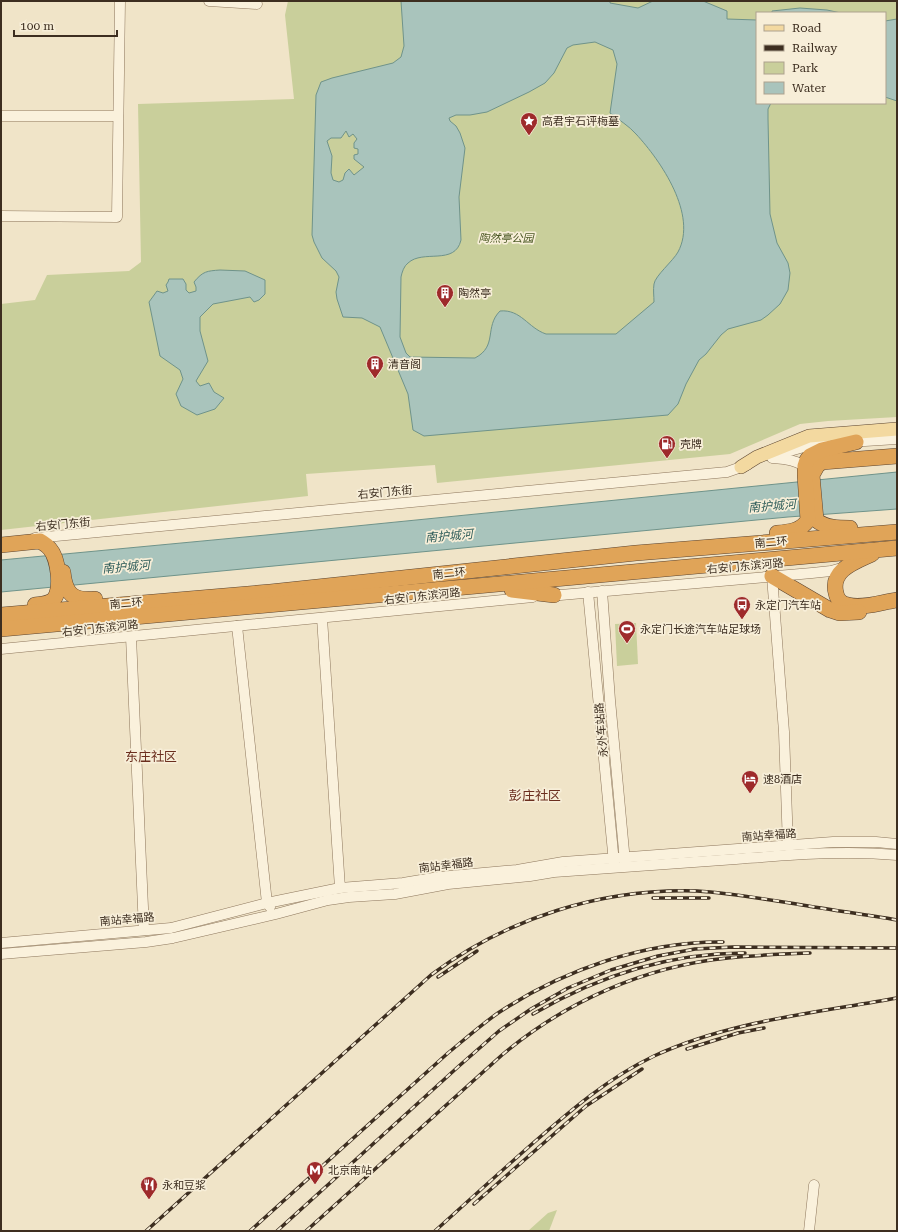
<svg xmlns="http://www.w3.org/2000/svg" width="898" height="1232" viewBox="0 0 898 1232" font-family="'Roboto Serif','Noto Sans SC',serif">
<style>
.green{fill:#c9cf9b;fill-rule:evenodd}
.water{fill:#a9c4bc;stroke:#6f938a;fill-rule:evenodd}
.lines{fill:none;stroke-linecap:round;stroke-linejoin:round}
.minor-casing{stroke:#8d765c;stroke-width:11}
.major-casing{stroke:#5b4430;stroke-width:14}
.highway-casing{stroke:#5b4430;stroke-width:16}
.minor{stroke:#faf1dc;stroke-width:10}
.major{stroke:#f3d9a0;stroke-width:13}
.highway{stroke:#e0a458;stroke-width:15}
.rail-casing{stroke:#3d2e20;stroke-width:3.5}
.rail{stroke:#f7eed8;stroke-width:2;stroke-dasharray:6;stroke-linecap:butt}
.labels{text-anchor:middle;stroke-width:3.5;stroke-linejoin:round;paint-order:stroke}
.poi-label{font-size:11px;fill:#3d2e20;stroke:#f7eed8;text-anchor:start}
.park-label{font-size:11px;font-style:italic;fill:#4d5a26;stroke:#f7eed8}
.street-label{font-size:11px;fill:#3d2e20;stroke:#f7eed8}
.water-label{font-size:12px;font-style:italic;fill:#2f5d5a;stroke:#f7eed8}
.quarter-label{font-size:13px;fill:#6b2e1e;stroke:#f7eed8}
</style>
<rect width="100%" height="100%" fill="#f0e4c8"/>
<g class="green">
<path d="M288,1H897V417L828,421L800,424L730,454L437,483L435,465L306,474L308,496L1,530V304L35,300L47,275L129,271L141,262L138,104L294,99L285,15ZM757,13H885V103H757Z"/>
<polygon points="636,623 638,664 617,666 615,624"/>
<polygon points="557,1210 549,1231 528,1231 548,1213"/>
</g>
<g class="water">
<path d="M401,1H610V3L638,8L653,1H703L727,11V19L757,20V103H771L768,109V119L770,214L777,243L788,263L790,273L788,290L780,304L768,315L761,320L728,329L721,335L706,354L699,360L686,384L678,404L668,415L424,436L413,430L408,394L380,327L362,318L343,317L337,299L336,292L339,277L336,271L322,258L314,242L312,235L316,95L321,82L332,78L393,63L401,57L404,46ZM595,42L613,50L617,64L610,113C619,120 629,126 636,134C661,161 698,215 678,252C673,261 655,276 654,284C653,290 654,296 654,302L616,334H546C528,328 521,309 500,311C484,327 498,346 475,358L410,357L406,353L400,337L401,277C402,272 404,266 408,263C423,249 455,266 461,240L459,197L465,148L460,133L456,126L450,121L449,118L456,115H470L487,112L529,92L545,83L554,73L567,48L573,45ZM346,131L349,137L353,134L357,139L354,143V148L358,149V154L354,155V159L364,167L354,175L349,169L345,173L343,180L339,182L333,180L331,173L332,156L327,141L331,138H341Z"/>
<polygon points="800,8 827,10 841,13 772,13 772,11"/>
<polygon points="897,19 897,101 885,97 885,21"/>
<path d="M220,270L245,271L265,280V294L259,300L254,302L250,297L213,304L200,317V331L208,361L196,381L200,386L209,383L214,392L224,398L215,409L197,415L181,406L176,394L183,379L180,370L160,356L149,302L157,291L163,293L168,291L166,285L168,282L169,279H183L186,284V290L189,293L196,291V287L194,282C203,271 207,271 220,270Z"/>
<polygon points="897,472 897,509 788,517 1,592 1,560 266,535"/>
</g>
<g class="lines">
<defs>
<g id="minor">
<polyline points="209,1 257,4"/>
<polyline points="1,116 118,116"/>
<polyline points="1,216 117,217 120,1"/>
<polyline points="849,442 897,439"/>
<polyline points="779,454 811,445 827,444"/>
<path d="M772,458C785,459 799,460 809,470"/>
<polyline points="35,538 727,472 747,465"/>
<polyline points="772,576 784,732 788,846"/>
<polyline points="602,591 610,700 625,862"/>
<polyline points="588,592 614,863"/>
<polyline points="549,596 812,573 831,571 845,567"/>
<polyline points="322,618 340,888"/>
<polyline points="237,626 267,903 270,907"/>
<polyline points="131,637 144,930"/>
<polyline points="1,649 533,597"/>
<polyline points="1,943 171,928 267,903 340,888 403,883 439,877 517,870 563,862 833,842 876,842 897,844"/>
<path d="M1,954L146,942L173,938L276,914L328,900L349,897L395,894L448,884L530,876L554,872C615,868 676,863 736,859C790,855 843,850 897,855"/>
<polyline points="809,1231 814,1185"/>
</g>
<polyline id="major" points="741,467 757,457 809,436 897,429"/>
<g id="highway">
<path d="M850,528C838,528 826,528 816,520L812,475L817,466L822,462L897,456"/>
<path d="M777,533C789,532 801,531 808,520L805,475V466L807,460L810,456L822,450L856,442"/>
<path d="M1,545L40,541C43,543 47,545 50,549C58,558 63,591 53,600C48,604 41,604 35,605"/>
<path d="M872,554C855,562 830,570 836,593C837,599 842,604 848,605C863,609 882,602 897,600"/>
<path d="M63,572C65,594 73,601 95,599"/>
<polyline points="772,576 830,610 839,613 859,612"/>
<polyline points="512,590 554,595"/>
<polyline points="1,615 270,592 636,553 897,532"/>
<polyline points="1,629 897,548"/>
</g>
</defs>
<use href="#minor" class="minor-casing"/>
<use href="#major" class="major-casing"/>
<use href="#highway" class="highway-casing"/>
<use href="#minor" class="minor"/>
<use href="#major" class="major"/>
<use href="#highway" class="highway"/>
<defs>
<g id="rail">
<polyline points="653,898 709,898"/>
<polyline points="438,977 477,951"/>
<path d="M533,1014C598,976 670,953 745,953"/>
<polyline points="687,1049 738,1033 764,1028"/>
<polyline points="474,1204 586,1106 642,1069"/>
<path d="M146,1231L431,975C507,918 602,888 697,891C728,893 759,898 790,903C825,909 861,914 897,920"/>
<path d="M250,1231L448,1053C465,1039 481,1025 498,1013C563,970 645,941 723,942"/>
<polyline points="277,1231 459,1066 499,1031 531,1009 568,988 611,970 658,956 695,949 733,947 897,948"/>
<path d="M306,1231L502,1055C565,1002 645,966 728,958C755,955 783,954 810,953"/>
<path d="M435,1231C467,1202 499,1173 532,1144C570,1111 608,1078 654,1056C730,1021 815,1013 897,998"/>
</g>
</defs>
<use href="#rail" class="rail-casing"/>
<use href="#rail" class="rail"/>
</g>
<defs>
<symbol id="sight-pin" viewBox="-11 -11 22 30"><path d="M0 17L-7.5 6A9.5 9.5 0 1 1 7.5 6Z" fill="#9e2a2b" stroke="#f7eed8"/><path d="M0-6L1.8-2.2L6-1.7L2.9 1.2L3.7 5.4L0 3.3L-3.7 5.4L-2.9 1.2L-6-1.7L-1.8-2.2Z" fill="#fff"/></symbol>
<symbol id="building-pin" viewBox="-11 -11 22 30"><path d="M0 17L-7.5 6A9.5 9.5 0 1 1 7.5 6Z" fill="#9e2a2b" stroke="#f7eed8"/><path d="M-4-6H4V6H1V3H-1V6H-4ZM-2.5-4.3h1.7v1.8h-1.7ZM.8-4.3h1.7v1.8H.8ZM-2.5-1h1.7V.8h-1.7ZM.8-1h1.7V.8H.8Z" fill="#fff"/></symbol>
<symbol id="fuel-pin" viewBox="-11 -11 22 30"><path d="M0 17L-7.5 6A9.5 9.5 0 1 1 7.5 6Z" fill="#9e2a2b" stroke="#f7eed8"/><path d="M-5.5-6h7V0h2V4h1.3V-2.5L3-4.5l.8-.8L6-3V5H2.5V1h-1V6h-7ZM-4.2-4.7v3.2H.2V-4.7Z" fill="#fff"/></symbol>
<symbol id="bus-pin" viewBox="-11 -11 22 30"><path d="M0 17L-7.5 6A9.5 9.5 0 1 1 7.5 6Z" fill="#9e2a2b" stroke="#f7eed8"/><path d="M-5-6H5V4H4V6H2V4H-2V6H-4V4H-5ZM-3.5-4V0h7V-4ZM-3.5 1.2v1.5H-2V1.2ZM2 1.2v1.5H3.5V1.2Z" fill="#fff"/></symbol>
<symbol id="stadium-pin" viewBox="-11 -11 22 30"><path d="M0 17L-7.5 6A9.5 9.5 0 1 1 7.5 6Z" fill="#9e2a2b" stroke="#f7eed8"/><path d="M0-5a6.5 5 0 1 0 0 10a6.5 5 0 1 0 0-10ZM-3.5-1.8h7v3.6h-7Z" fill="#fff"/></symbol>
<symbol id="hotel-pin" viewBox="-11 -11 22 30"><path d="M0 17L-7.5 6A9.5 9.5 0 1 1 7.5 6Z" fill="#9e2a2b" stroke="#f7eed8"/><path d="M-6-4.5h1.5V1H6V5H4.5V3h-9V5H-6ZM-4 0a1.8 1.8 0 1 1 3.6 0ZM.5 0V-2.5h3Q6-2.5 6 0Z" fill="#fff"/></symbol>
<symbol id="metro-pin" viewBox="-11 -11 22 30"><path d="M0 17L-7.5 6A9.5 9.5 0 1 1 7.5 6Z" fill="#9e2a2b" stroke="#f7eed8"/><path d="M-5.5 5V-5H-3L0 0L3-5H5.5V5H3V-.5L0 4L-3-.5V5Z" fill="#fff"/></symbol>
<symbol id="restaurant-pin" viewBox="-11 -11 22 30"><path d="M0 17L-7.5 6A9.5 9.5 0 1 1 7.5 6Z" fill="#9e2a2b" stroke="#f7eed8"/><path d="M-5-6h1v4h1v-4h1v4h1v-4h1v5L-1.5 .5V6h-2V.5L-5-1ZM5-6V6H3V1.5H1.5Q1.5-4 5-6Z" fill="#fff"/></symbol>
</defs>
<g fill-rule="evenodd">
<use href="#sight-pin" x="519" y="111" width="20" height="27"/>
<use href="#building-pin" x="435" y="283" width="20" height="27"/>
<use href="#building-pin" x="365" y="354" width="20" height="27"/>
<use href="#fuel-pin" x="657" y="434" width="20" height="27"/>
<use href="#bus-pin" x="732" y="595" width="20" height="27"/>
<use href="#stadium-pin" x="617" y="619" width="20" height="27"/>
<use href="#hotel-pin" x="740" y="769" width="20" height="27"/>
<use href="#metro-pin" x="305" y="1160" width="20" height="27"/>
<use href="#restaurant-pin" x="139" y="1175" width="20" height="27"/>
</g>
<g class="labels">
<g class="poi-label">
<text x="542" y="125">高君宇石评梅墓</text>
<text x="458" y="297">陶然亭</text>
<text x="388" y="368">清音阁</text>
<text x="680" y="448">壳牌</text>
<text x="755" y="609">永定门汽车站</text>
<text x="640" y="633">永定门长途汽车站足球场</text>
<text x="763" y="783">速8酒店</text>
<text x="328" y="1174">北京南站</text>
<text x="162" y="1189">永和豆浆</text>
</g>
<g class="park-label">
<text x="506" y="242">陶然亭公园</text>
</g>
<g class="street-label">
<text transform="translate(385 492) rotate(-5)" y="4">右安门东街</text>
<text transform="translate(63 524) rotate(-5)" y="4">右安门东街</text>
<text transform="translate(771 542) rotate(-5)" y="4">南二环</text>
<text transform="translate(745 566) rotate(-5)" y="4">右安门东滨河路</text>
<text transform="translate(449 573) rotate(-6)" y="4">南二环</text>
<text transform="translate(422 596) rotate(-6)" y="4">右安门东滨河路</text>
<text transform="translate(126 603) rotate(-5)" y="4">南二环</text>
<text transform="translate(100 628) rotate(-6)" y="4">右安门东滨河路</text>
<text transform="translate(601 730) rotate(-95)" y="4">永外车站路</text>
<text transform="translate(769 835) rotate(-4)" y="4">南站幸福路</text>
<text transform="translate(446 865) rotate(-7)" y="4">南站幸福路</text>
<text transform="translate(127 919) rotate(-5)" y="4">南站幸福路</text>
</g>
<g class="water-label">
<text transform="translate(772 506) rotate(-5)" y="4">南护城河</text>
<text transform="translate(449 536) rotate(-5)" y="4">南护城河</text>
<text transform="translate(126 567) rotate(-5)" y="4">南护城河</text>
</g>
<g class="quarter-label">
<text x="151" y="761">东庄社区</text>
<text x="535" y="800">彭庄社区</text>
</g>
</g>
<rect width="898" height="1232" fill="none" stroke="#3d2e20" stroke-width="4"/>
<rect x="756" y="12" width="130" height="92" fill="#f7eed8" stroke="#ada18e"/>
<rect x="764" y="25" width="20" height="6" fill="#f3d9a0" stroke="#ada18e"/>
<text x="792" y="32" font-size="12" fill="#3d2e20">Road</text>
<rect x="764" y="45" width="20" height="6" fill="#3d2e20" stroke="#ada18e"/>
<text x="792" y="52" font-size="12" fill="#3d2e20">Railway</text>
<rect x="764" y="62" width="20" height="12" fill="#c9cf9b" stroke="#ada18e"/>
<text x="792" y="72" font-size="12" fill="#3d2e20">Park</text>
<rect x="764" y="82" width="20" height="12" fill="#a9c4bc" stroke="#ada18e"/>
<text x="792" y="92" font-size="12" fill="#3d2e20">Water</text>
<path d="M14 30v6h103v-6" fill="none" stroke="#3d2e20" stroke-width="2"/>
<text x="20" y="30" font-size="12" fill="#3d2e20" stroke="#f7eed8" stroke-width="3" paint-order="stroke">100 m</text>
</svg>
